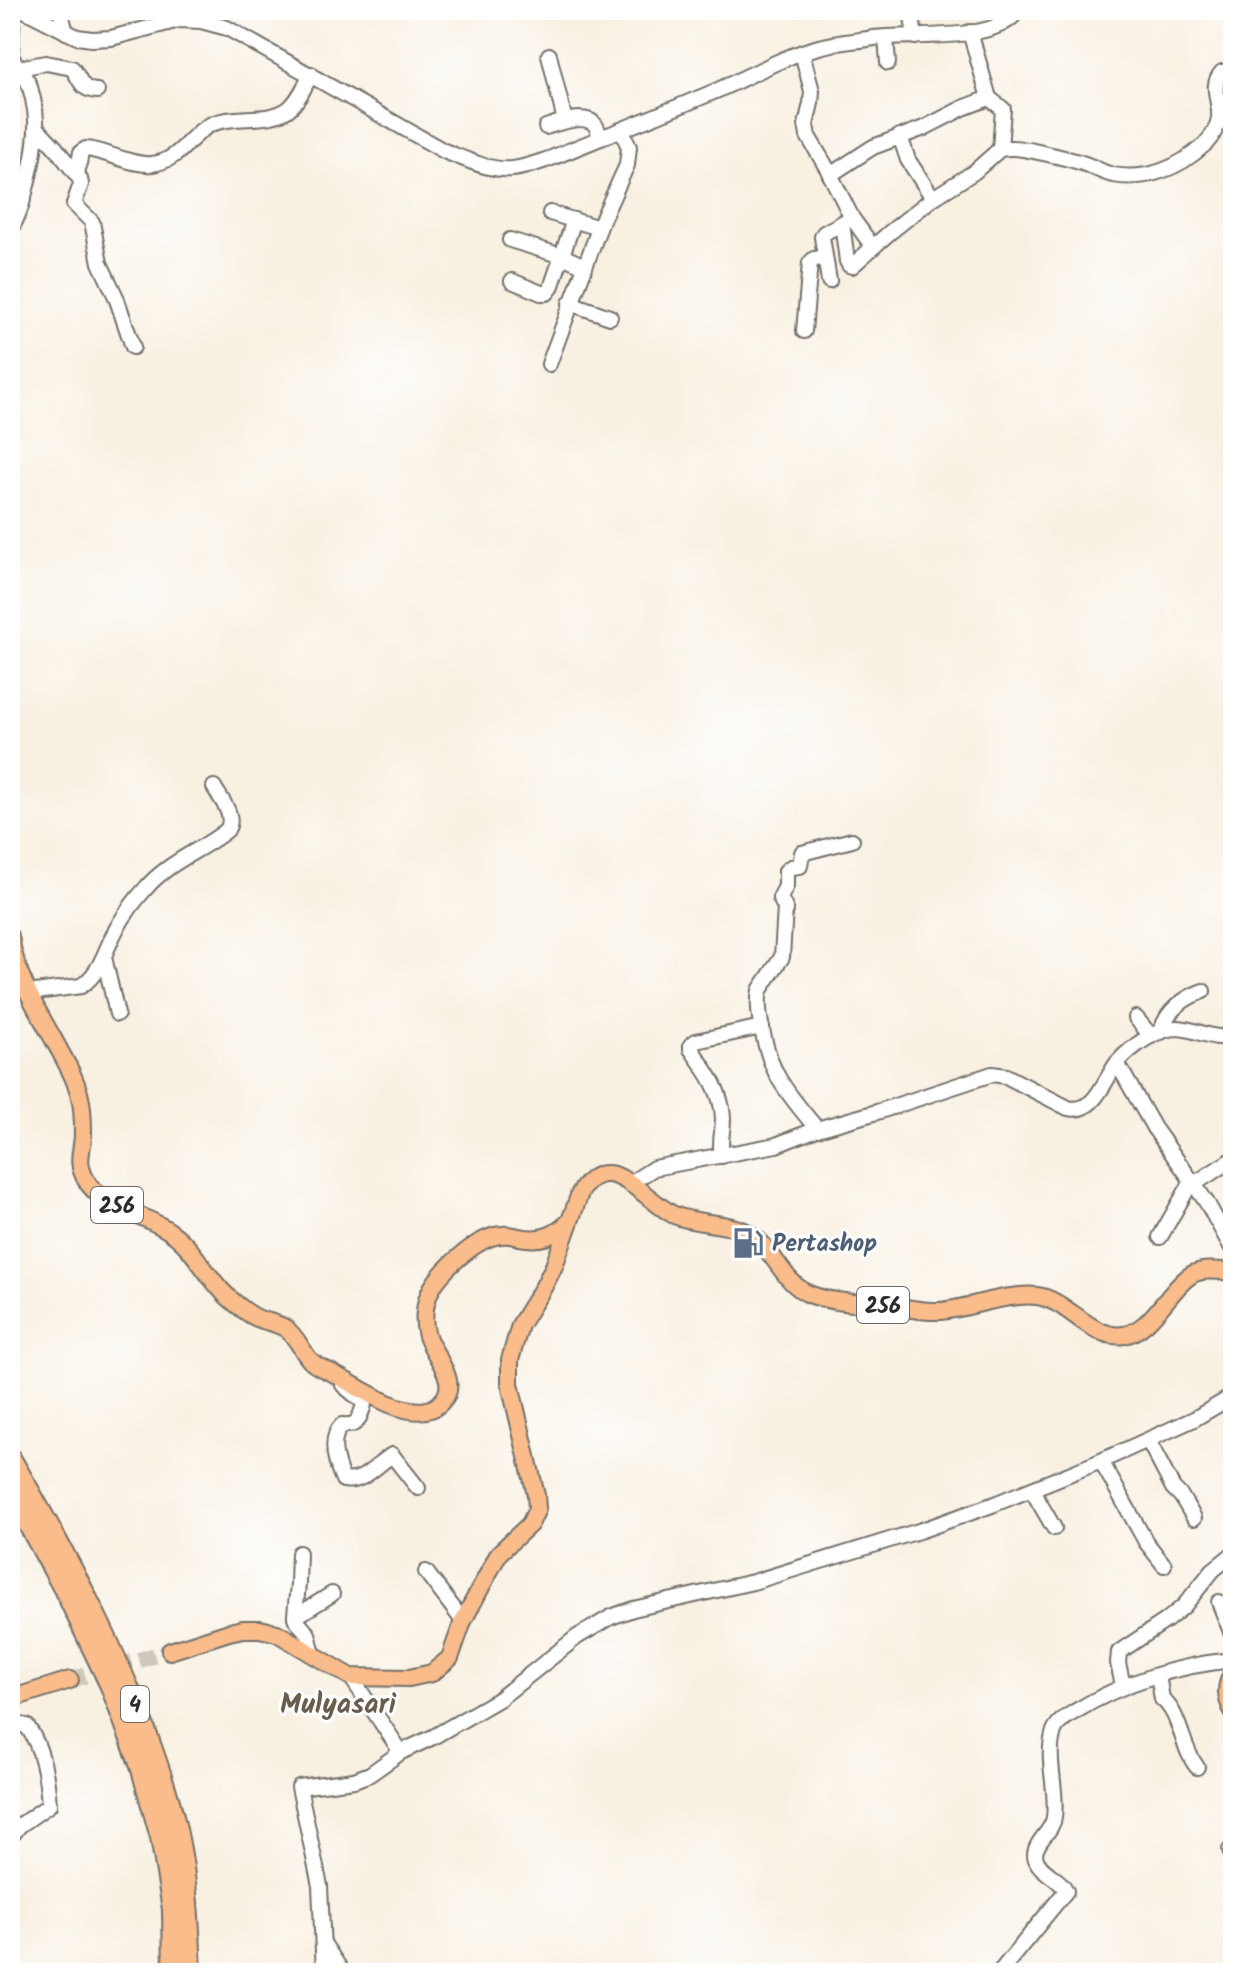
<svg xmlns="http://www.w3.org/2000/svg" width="1243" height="1983" viewBox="0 0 1243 1983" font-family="Kalam,sans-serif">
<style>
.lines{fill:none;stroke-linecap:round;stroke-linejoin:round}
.major-tunnel{stroke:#cfc9bd;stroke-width:16;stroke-dasharray:16 8;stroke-linecap:butt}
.minor-casing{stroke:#73706b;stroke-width:18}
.major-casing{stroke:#73706b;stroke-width:20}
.highway-casing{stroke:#73706b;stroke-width:24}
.minor{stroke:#fff;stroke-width:14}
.major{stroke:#f9bc8a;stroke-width:16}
.highway{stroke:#f9bc8a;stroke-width:20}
.labels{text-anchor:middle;stroke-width:6;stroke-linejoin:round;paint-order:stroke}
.shield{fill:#fff;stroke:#6b6b6b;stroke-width:2}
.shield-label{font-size:22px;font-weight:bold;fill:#2b2b2b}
.service-label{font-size:24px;font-weight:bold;fill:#4e5e75;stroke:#fff;text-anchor:start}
.quarter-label{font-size:28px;font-weight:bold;fill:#695e4e;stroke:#fff}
</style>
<rect width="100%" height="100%" fill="#fff"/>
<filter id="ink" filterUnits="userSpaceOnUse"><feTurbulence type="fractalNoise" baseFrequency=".0125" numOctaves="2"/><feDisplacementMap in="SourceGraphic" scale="16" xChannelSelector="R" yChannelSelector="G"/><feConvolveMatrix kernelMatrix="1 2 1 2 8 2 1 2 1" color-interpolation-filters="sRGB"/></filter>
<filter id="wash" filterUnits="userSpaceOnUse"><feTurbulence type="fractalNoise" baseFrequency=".006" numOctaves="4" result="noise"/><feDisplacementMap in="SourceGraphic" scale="32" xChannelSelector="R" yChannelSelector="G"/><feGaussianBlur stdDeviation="1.8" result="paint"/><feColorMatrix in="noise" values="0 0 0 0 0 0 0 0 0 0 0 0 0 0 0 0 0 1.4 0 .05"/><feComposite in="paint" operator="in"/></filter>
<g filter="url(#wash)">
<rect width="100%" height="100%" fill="#f8f0e1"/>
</g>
<g filter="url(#ink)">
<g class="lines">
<polyline class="major-tunnel" points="70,1680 170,1651"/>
<defs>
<g id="minor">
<path d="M24,10L77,37L92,39L111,38L179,20L201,21L227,28L444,151C465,159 489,171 512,169C524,168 537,163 549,159C605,136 662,114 718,90C752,75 784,56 819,47C837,42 856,41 874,38C909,33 998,44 1018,10"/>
<polyline points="60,10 66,32"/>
<polyline points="911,10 915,37"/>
<path d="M970,32L989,98L1003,109L1000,149C1015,146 1028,150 1043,153C1057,156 1071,159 1085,164C1094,167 1103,173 1113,175C1147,181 1179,168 1204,145C1212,138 1220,124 1219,113C1219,98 1210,85 1222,72L1233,70"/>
<polyline points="886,37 888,63"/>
<polyline points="802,53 812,91 811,103 806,125 808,136 828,170 852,218 873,247"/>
<polyline points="549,55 565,121"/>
<path d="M18,68L46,63L72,68C81,79 80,90 97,91"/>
<path d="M546,127C558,123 587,112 596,126C597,127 600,137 600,138"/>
<polyline points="37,128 55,147 80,179 81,184 74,204 92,222 100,263 116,297 133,347"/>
<polyline points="900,136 908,160 933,198"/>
<path d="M77,175L81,152L86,149C107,151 132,166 152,164C183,160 190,132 214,123C237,114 266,123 287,110C298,102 305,86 311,74"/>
<polyline points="830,175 873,147 924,128 963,108 989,98"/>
<polyline points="550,213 599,228"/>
<polyline points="842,223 847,261 849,265 852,266 889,233 933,198 974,172 1000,149"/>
<path d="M10,230C23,213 35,154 36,132C37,118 34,101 30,87C26,74 15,67 11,55L13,10"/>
<polyline points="510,240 562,256 585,266"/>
<polyline points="512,281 541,293 547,293 551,288 574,220"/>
<polyline points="829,281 822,237 824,233 848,220"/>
<polyline points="570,303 610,317"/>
<polyline points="804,331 810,263 814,259 825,258"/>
<polyline points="549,364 603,218 627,165 629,147 621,130"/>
<polyline points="104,957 117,1014"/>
<path d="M28,993L81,986C102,972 105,949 117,928C125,914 135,900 146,888C168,862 201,851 227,830C236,816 221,800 214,787"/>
<polyline points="1136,1018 1151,1036"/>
<path d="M1161,1032C1166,1011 1184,998 1203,991"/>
<polyline points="1117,1063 1154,1128 1194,1184"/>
<path d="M817,1129C804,1113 788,1095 778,1077C767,1057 755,1012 760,990L782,957L785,908L780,898L786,886V871L791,867L800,866L802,853L852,840"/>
<path d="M722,1156C719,1143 723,1132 723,1118C722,1091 706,1070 691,1049V1045L696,1041L762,1027"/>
<polyline points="1233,1159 1194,1184 1207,1203 1233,1250"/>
<path d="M629,1184L654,1168L776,1145L817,1129L877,1112L992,1074L1006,1076L1068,1108C1094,1114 1103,1083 1115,1066C1121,1057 1130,1050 1138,1044C1149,1036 1164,1028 1178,1028C1198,1029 1214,1042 1233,1035"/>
<polyline points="1160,1237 1192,1181"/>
<path d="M343,1385L362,1401L364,1405C359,1419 358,1427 342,1425C328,1439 336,1464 343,1480C363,1484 376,1465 392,1455L418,1488"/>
<polyline points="1148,1440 1173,1488 1181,1496 1194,1518"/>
<polyline points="1101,1461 1146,1542 1164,1565"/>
<polyline points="1032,1490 1054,1528"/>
<polyline points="299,1553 298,1584 295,1615 296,1620 308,1634 313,1654"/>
<polyline points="426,1572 463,1621"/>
<polyline points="1219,1602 1233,1637"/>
<polyline points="295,1617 332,1594"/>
<path d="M1158,1675L1162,1699C1181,1714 1181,1747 1197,1767"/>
<polyline points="351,1677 401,1752"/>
<polyline points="1123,1686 1118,1663 1119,1652 1167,1620 1184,1606 1213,1570 1233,1554"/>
<path d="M10,1723L27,1726C43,1749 47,1777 49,1805L19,1826L10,1838"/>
<polyline points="1230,1850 1233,1856"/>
<polyline points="323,1943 343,1973"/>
<polyline points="324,1973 320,1886 299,1787 354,1780 370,1774 401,1752 433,1737 499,1699 577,1637 611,1617 633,1609 753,1582 922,1530 992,1505 1101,1461 1194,1419 1233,1396"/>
<path d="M999,1973L1066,1891C1061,1878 1036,1871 1035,1855C1035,1841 1053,1831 1054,1817C1058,1789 1045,1759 1054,1731C1058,1721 1068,1716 1076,1711C1123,1682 1179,1665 1233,1660"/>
</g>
<g id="major">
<path d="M10,937C16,976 36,1008 55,1042C64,1059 76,1078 80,1097C83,1108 83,1122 83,1133C83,1152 75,1160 86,1180C104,1210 146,1213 172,1233C195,1249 207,1278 228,1297C237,1305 246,1313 257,1318C266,1322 277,1323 285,1328C297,1336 302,1352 311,1361C317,1367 325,1369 332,1373C357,1386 398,1416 427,1410C433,1409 438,1406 442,1401C461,1382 433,1355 427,1336C423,1323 424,1307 429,1294C438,1272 478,1236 502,1235C508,1234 514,1236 519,1237C540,1241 553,1237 569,1222"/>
<path d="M170,1651L229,1632L243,1629H260L277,1633L351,1677L409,1678L432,1673L450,1658L463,1621L499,1553L530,1524L537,1509L536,1495L510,1384V1360L520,1325L544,1286L554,1266L580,1193C586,1183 594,1173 608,1174C628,1175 655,1206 674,1215C698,1225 731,1222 750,1234C774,1249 783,1283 809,1294C834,1304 866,1303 893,1306C909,1308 925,1312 941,1311C971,1308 1006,1293 1037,1296C1068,1300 1091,1340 1124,1335C1152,1330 1169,1289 1191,1275C1203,1268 1220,1271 1233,1272"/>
<path d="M1233,1672C1225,1686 1225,1697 1233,1711"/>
<polyline points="10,1699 70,1680"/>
</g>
<g id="highway">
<path d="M10,1458C61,1546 109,1635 145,1730C157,1764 170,1799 177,1834C187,1880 189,1926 191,1973"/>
<polyline points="10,1490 67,1594 111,1686 141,1766 161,1837 173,1909 174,1973"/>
</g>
</defs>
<use href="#minor" class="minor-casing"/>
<use href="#major" class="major-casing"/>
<use href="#highway" class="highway-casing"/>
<use href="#minor" class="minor"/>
<use href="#major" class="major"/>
<use href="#highway" class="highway"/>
</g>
</g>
<defs>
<symbol id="fuel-bare" viewBox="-9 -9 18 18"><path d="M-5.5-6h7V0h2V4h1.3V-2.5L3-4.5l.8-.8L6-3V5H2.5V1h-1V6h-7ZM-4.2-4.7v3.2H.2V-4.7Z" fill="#5c6f8a" stroke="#fff" stroke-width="2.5" paint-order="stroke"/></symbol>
</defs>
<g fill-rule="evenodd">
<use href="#fuel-bare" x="726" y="1221" width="44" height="44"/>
</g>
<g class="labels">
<g class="shield">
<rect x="91" y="1187" width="52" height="36" rx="6"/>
<rect x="857" y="1287" width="52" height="36" rx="6"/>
<rect x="121" y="1686" width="28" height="36" rx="6"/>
</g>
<g class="shield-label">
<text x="117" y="1213">256</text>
<text x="883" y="1313">256</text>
<text x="135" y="1712">4</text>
</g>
<g class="service-label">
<text x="772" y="1251">Pertashop</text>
</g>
<g class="quarter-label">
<text x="338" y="1713">Mulyasari</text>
</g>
</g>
<rect width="1243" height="1983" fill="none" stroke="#fff" stroke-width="40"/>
</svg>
